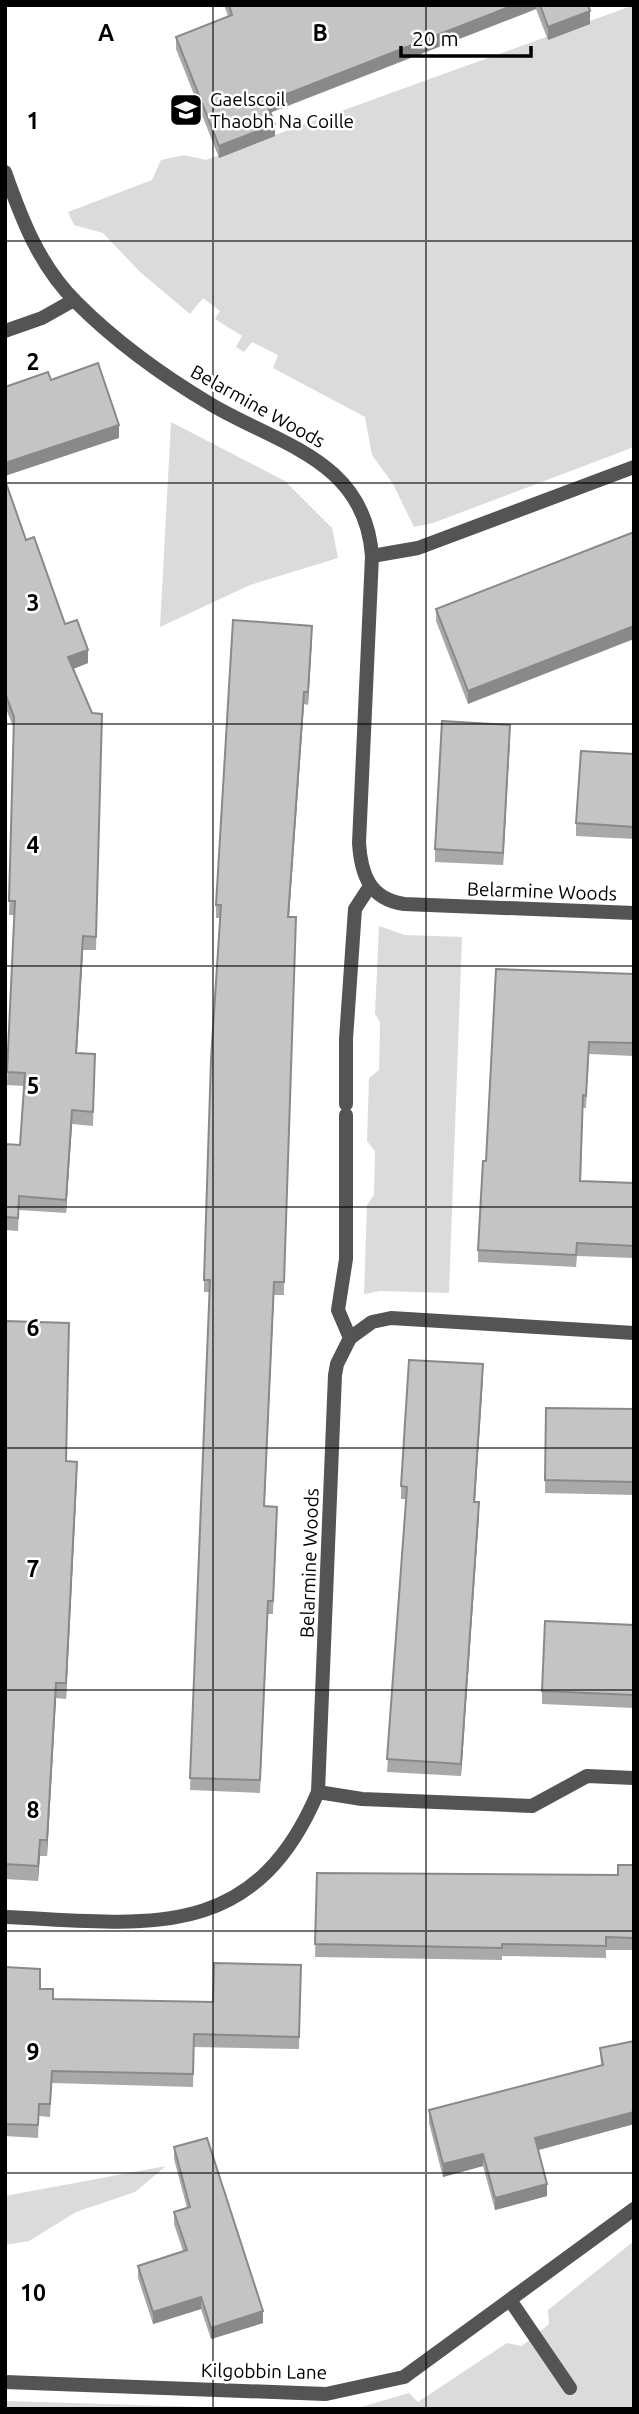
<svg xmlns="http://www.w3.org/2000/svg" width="639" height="2414" viewBox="0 0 639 2414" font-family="Ubuntu,sans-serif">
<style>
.green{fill:#dbdbdb}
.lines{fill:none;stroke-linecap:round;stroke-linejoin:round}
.service{stroke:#545454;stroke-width:14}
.minor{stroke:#545454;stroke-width:14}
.wall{fill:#a9a9a9}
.shaded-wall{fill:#898989}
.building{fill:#c4c4c4;stroke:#898989;stroke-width:2}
.grid{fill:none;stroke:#000;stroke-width:2;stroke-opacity:0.55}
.labels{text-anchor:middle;stroke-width:5;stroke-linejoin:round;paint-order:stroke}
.poi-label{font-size:19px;fill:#000;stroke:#fff;text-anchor:start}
.street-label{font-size:19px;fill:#000;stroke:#fff}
.grid-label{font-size:23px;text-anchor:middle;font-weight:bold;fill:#000;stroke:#fff;stroke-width:5;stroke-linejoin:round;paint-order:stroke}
</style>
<rect width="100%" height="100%" fill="#fff"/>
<g class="green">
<polygon points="634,5 634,447 433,523 414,527 393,484 372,455 365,417 273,368 278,355 252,342 244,352 236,347 242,336 215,319 220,311 203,298 190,314 140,272 103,233 74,225 68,212 152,180 161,160 184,155 206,160"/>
<polygon points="171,422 285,481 332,528 338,558 250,585 160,627"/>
<polygon points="379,926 405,935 462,937 449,1293 380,1291 364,1294 367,1205 374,1195 375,1151 367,1141 369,1078 379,1070 380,1022 375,1014"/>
<polygon points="166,2166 135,2192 76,2212 29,2241 5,2245 5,2196"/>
<polygon points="634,2241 634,2409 354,2409 409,2393 418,2402 507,2343 522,2346 549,2324 548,2310"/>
<polygon points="5,2401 237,2408 239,2409 5,2409"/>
</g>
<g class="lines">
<polyline class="service" points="510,2300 570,2388"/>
<g class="minor">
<path d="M5,172C22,220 39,265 76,302C116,342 163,376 212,405C280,445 365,460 372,556L359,843C361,875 370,899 404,904L634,913"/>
<polyline points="5,331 42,318 74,300"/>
<polyline points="372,556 418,548 634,467"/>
<polyline points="346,1104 346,1039 355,909 370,886"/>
<polyline points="350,1338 372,1322 391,1318 634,1333"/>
<polyline points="318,1792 362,1799 532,1806 587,1776 634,1778"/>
<path d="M5,1917C144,1923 253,1946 318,1792L335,1375L337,1364L350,1338L338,1310L346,1259V1115"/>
<polyline points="5,2382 326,2394 404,2377 634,2209"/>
</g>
</g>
<g class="wall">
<polygon points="224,5 588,5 590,24 548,40 536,9 270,113 275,136 219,158 176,49 176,37 228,16"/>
<polygon points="5,480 26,540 65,624 88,663 73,669 92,713 102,714 96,950 83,950 77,1053 95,1054 93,1126 72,1124 66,1213 19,1210 18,1231 5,1230 5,1144 20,1145 24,1086 7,1085 14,915 9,915 14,729 5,706"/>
<polygon points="634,532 468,704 436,621 436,609"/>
<polygon points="312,639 308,705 304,704 289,917 284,1295 274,1295 264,1506 277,1520 273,1614 268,1614 260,1793 190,1790 210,1292 204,1292 204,1280 220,918 216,918 216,905"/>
<polygon points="510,737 503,865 435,862 435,849"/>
<polygon points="634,754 634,839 576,836 576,823"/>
<polygon points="634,974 634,1056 589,1054 586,1108 583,1108 581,1181 634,1183 634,1258 577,1256 576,1267 478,1262 478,1250 486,1161"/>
<polygon points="5,1321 66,1462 77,1477 66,1699 56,1698 47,1856 40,1856 38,1881 5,1879"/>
<polygon points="483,1377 475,1502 479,1515 461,1776 387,1772 406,1499 401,1499 401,1486"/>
<polygon points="546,1408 634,1409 634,1495 545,1493"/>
<polygon points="634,1625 634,1708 542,1704 542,1691"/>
<polygon points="634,1865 634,1950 606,1950 606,1958 502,1956 502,1960 315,1957 317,1873 618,1875"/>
<polygon points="301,1965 299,2049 194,2047 193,2087 52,2083 50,2117 39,2116 38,2138 5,2136 5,1967 53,1999 213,2002"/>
<polygon points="600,2048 634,2124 538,2150 547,2196 495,2210 483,2166 443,2177 429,2123 429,2110 601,2065"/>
<polygon points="174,2147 263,2323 211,2339 201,2309 153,2324 138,2278 138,2266 183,2251 174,2224 174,2212 187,2208 174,2159"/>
</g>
<g class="shaded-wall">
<polygon points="514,5 536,5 536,9 266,114 266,102"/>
<polygon points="590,11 590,24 548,40 548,27"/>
<polygon points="275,124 275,136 219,158 219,146"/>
<polygon points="119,425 119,438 5,476 5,463"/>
<polygon points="312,626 312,639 308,705 308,692"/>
<polygon points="634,626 634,639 468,704 468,691"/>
<polygon points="88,650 88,663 68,671 68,657"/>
<polygon points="304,692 304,704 288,929 288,917"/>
<polygon points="510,725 510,737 503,865 503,853"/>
<polygon points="83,936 83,950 76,1066 76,1053"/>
<polygon points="72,1110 72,1124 66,1213 66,1200"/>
<polygon points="274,1282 274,1295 264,1519 264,1506"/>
<polygon points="483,1364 483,1377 474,1514 474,1502"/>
<polygon points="77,1462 77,1477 66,1699 66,1683"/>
<polygon points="479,1502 479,1515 461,1776 461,1764"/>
<polygon points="56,1683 56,1698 47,1856 47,1840"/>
<polygon points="40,1840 40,1856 38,1881 38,1866"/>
<polygon points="634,2112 634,2124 535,2151 535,2138"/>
<polygon points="483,2154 483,2166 443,2177 443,2164"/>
<polygon points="547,2184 547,2196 495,2210 495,2198"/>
<polygon points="201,2297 201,2309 153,2324 153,2312"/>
<polygon points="263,2311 263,2323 211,2339 211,2328"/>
</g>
<g class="building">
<polygon points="229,5 514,5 266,102 275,124 219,146 176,37 232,15"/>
<polygon points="540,5 588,5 590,11 548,27"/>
<polygon points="98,363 119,425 5,463 5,387 48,372 51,380"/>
<polygon points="5,480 26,540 34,537 65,624 77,620 88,650 68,657 92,713 102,714 96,937 83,936 76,1053 95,1054 93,1112 72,1110 66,1200 19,1196 18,1218 5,1217 5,1144 20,1145 25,1073 7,1072 15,901 9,901 14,717 5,693"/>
<polygon points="634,532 634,626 468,691 436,609"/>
<polygon points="233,620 312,626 308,692 304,692 288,917 296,917 284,1282 274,1282 264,1506 277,1507 273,1601 268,1601 260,1780 190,1778 210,1280 204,1280 211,1059 221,905 216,905"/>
<polygon points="442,721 510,725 503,853 435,849"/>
<polygon points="581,751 634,754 634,827 576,823"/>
<polygon points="496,969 634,974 634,1043 589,1042 586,1096 583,1095 580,1181 634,1183 634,1246 577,1243 576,1255 478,1250 483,1161 486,1161"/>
<polygon points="5,1321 69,1323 66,1461 77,1462 66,1683 56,1683 47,1840 40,1840 38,1866 5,1864"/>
<polygon points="409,1360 483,1364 474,1502 479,1502 461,1764 387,1759 407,1487 401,1486"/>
<polygon points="546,1408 634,1409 634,1482 545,1480"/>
<polygon points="545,1621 634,1625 634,1695 542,1691"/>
<polygon points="618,1865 634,1865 634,1938 606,1937 606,1946 502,1944 502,1948 315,1944 317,1873 618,1875"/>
<polygon points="214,1963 301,1965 299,2037 194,2034 193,2074 52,2071 50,2104 39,2104 38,2125 5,2124 5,1967 40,1969 40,1989 53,1989 53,1999 213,2002"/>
<polygon points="634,2041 634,2112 535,2138 547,2184 495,2198 483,2154 443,2164 429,2110 603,2065 600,2048"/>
<polygon points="207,2138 263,2311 211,2328 201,2297 153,2312 138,2266 187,2250 174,2212 190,2207 174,2147"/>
</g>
<path class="grid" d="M213,5V2409M426,5V2409M5,241H634M5,483H634M5,724H634M5,966H634M5,1207H634M5,1448H634M5,1690H634M5,1931H634M5,2173H634"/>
<defs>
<symbol id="school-square" viewBox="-11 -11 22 22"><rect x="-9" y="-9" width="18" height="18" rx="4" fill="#000" stroke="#fff"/><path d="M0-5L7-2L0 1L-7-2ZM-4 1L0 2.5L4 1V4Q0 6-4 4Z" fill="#fff"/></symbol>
</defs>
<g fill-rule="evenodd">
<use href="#school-square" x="167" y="91" width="38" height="38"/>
</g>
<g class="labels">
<g class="poi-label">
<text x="210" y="106">Gaelscoil<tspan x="210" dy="22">Thaobh Na Coille</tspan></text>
</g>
<g class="street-label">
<text transform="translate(258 406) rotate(29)" y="7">Belarmine Woods</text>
<text transform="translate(542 891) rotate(2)" y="7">Belarmine Woods</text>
<text transform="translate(309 1563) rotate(-88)" y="7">Belarmine Woods</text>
<text transform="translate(264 2371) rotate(1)" y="7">Kilgobbin Lane</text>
</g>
</g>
<g class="grid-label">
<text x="106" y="41">A</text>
<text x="320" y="41">B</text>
<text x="33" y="129">1</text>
<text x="33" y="370">2</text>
<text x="33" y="611">3</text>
<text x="33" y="853">4</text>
<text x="33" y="1094">5</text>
<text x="33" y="1336">6</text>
<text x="33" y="1577">7</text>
<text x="33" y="1818">8</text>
<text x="33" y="2060">9</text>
<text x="33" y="2301">10</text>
</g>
<rect width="639" height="2414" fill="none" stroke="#000000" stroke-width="14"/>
<path d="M401 46v10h130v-10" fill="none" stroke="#000000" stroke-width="3.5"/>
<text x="412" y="46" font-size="21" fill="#000000" stroke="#ffffff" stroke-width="5" paint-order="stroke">20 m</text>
</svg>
